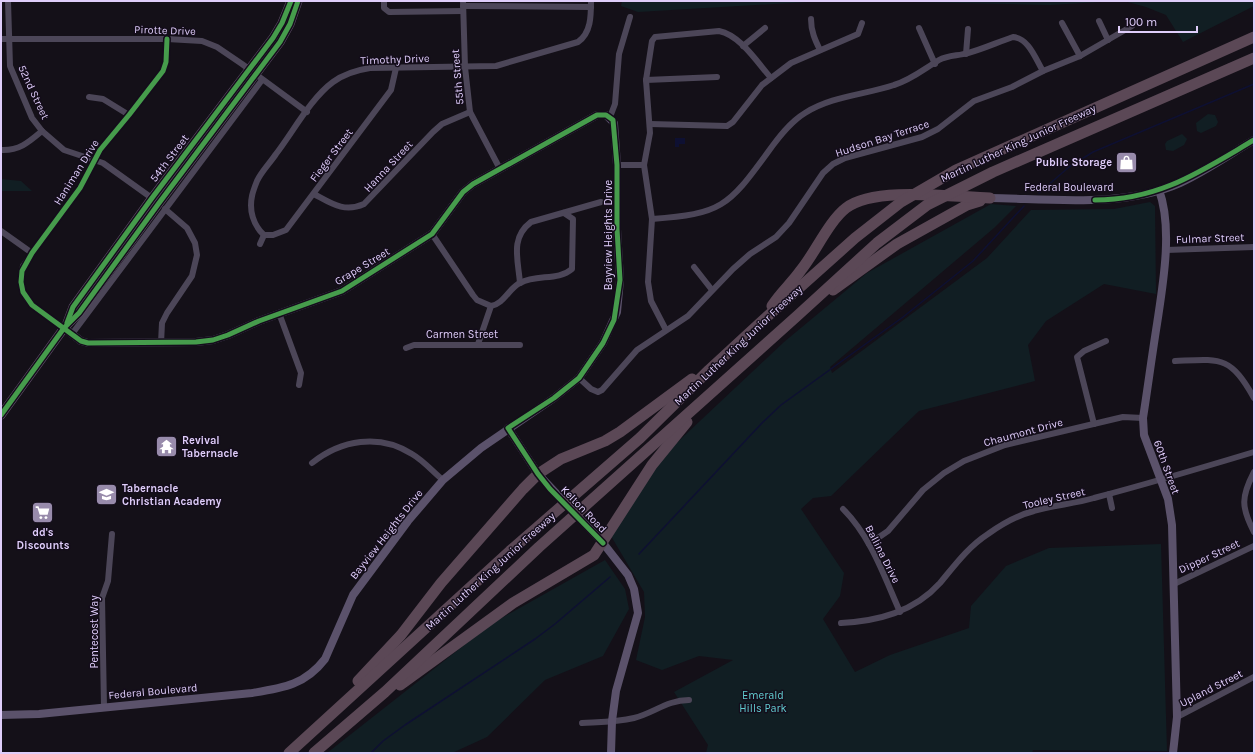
<svg xmlns="http://www.w3.org/2000/svg" width="1255" height="754" viewBox="0 0 1255 754" font-family="Karla,sans-serif">
<style>
.green{fill:#111e23}
.water{fill:#0e1032}
.lines{fill:none;stroke-linecap:round;stroke-linejoin:round}
.stream{stroke:#0e1032;stroke-width:1.5}
.street{stroke:#4c4658;stroke-width:6}
.secondary{stroke:#5b526b;stroke-width:8}
.primary{stroke:#615169;stroke-width:9}
.highway{stroke:#5b4856;stroke-width:11}
.cycleway-casing{stroke:#140d1b;stroke-width:8}
.cycleway{stroke:#469c4c;stroke-width:5}
.labels{text-anchor:middle;stroke-width:3;stroke-linejoin:round;paint-order:stroke}
.street-label{font-size:11px;fill:#dfcdfa;stroke:#140d1b}
.poi-label{font-size:11px;font-weight:bold;fill:#dfcdfa;stroke:#140d1b;text-anchor:start}
.park-label{font-size:11px;fill:#61cdd1;stroke:#140d1b}
</style>
<rect width="100%" height="100%" fill="#141018"/>
<g class="green">
<polygon points="622,1 825,1 638,12 621,6"/>
<polygon points="866,1 1118,1 1050,5"/>
<polygon points="1124,1 1254,1 1254,6 1183,42 1166,15 1146,7"/>
<polygon points="1208,114 1215,115 1218,122 1216,126 1201,133 1197,131 1196,123"/>
<polygon points="1182,134 1187,139 1184,145 1173,151 1166,150 1165,144 1167,141"/>
<polygon points="1,179 21,181 32,191 1,191"/>
<polygon points="1150,202 1155,206 1156,294 1104,284 1046,321 1028,345 1035,381 919,411 831,496 813,498 801,509 844,573 840,596 823,619 855,672 890,655 969,628 971,606 1006,566 1049,548 1161,544 1167,751 1033,750 1032,753 706,753 708,745 674,692 733,660 699,656 662,670 636,660 645,617 644,592 611,536 667,452 784,342 867,273 991,204 1016,206 994,228 830,367 832,373 987,258 1031,210 1114,209"/>
<polygon points="605,560 625,589 629,609 603,656 545,680 487,737 452,753 327,753 491,624"/>
</g>
<polygon class="water" points="675,138 685,138 685,144 679,144 679,147 675,147"/>
<g class="lines">
<g class="stream">
<polyline points="1039,193 1069,167 1093,152 1254,84"/>
<polyline points="639,554 762,423 781,405 903,317 973,261 1024,206"/>
<polyline points="371,753 383,741 405,725 535,639 555,624 610,577"/>
</g>
<g class="street">
<polyline points="8,1 10,66 32,118 42,131 64,150 103,163 149,196"/>
<polyline points="384,1 384,8 389,12 463,11"/>
<polyline points="463,1 465,67 470,112 500,169"/>
<polyline points="463,6 591,7"/>
<path d="M811,19C811,31 815,40 820,50"/>
<polyline points="1099,21 1108,40"/>
<polyline points="1062,23 1080,56"/>
<polyline points="919,28 935,64"/>
<polyline points="1,39 167,39 202,41 217,47 242,64 307,112"/>
<polyline points="743,46 765,28"/>
<polyline points="966,54 968,29"/>
<polyline points="646,80 717,77"/>
<polyline points="89,97 103,99 129,115"/>
<polyline points="610,117 615,104 619,54 630,17"/>
<polyline points="650,124 727,126 733,122 762,85 791,63 858,34 862,23"/>
<path d="M1,150C19,151 29,142 42,131"/>
<polyline points="617,165 644,165"/>
<path d="M314,194C331,203 344,213 364,204L433,132L442,124L470,112"/>
<path d="M652,219C721,214 728,207 768,152C778,138 790,122 805,113C832,96 864,95 894,85C911,80 924,69 939,60C948,55 958,56 968,53C983,49 998,42 1013,37C1029,38 1036,60 1043,71"/>
<polyline points="1,231 32,253"/>
<polyline points="432,234 473,295 477,300 491,306"/>
<path d="M264,235C253,225 249,210 252,196C253,191 255,186 257,181C261,172 270,163 276,154C293,132 311,98 333,82C344,74 357,70 370,68L496,66L578,42C591,33 591,16 591,1"/>
<polyline points="264,235 273,235 286,230 391,90 396,68"/>
<polyline points="260,244 264,235"/>
<polyline points="1166,250 1254,247"/>
<polyline points="694,267 712,290"/>
<path d="M520,283C518,259 510,238 531,222L601,202"/>
<polyline points="279,313 301,373 299,385"/>
<path d="M64,328C41,311 13,301 23,266L80,188L100,150L129,115L163,71L166,62L167,39"/>
<path d="M666,330L651,301L648,282L652,219L644,165L650,133L646,80L652,41L655,37L719,31C740,35 757,62 771,78"/>
<polyline points="72,334 262,80"/>
<polyline points="161,343 162,323 167,313 192,276 197,255 195,243 187,228 165,209"/>
<path d="M478,344L491,306C504,304 509,288 520,283C537,274 558,281 572,269L573,219L564,213"/>
<polyline points="406,348 414,345 520,345"/>
<path d="M1175,361C1220,359 1230,355 1254,398"/>
<polyline points="579,378 591,389 598,392 602,390 637,350 688,316 733,269 750,254 776,237 789,223 823,173 833,164 845,158 922,137 938,129 974,101 1012,87 1043,71 1080,56 1132,26"/>
<polyline points="1094,424 1077,357 1084,351 1106,341"/>
<path d="M312,463C341,440 379,433 412,454C424,461 433,472 443,480"/>
<path d="M1254,472C1241,497 1241,507 1254,532"/>
<polyline points="1109,494 1112,508"/>
<path d="M843,509C871,537 884,576 900,612"/>
<polyline points="869,544 888,531 923,490 944,473 964,461 1005,445 1123,417 1143,418"/>
<polyline points="1174,584 1254,546"/>
<path d="M841,623C878,621 914,612 940,583C955,565 968,547 988,534C1002,524 1018,515 1034,511C1054,505 1074,504 1094,498C1147,484 1201,468 1254,452"/>
<polyline points="104,707 102,598 108,581 112,534"/>
<polyline points="1177,717 1254,677"/>
<path d="M582,723C599,722 617,722 634,718C654,713 667,700 689,700"/>
</g>
<g class="secondary">
<path d="M1159,190C1173,228 1163,284 1157,324C1152,355 1148,386 1143,418L1144,435L1168,499L1172,525L1177,717L1173,753"/>
<path d="M990,198C1051,199 1123,208 1180,183C1206,171 1230,154 1254,140"/>
<polyline points="508,428 538,474 603,543 628,575 634,589 638,613 616,691 612,721 611,753"/>
<path d="M1,715L39,714L252,693C283,688 305,685 325,659L353,595L408,521L443,480L481,448L554,398L579,378L603,343L617,312L620,280L617,229V165L614,123L606,115H597L473,184L463,192L432,234L342,291L259,321L228,335L213,340L196,342L88,343L81,341L64,328"/>
</g>
<g class="primary">
<polyline points="67,323 73,307 152,198 273,38 282,23 291,1"/>
<polyline points="1,415 64,328 79,313 159,203 280,42 290,24 298,1"/>
</g>
<g class="highway">
<polyline points="833,290 897,244 967,205 980,201"/>
<path d="M772,306C780,293 792,283 801,270C815,253 829,221 846,208C874,186 953,197 990,198"/>
<polyline points="358,681 401,635 441,583 523,489 538,474 561,459 605,441 620,432 692,379"/>
<polyline points="400,685 513,603 594,555 652,465 687,422"/>
<polyline points="289,753 510,551 640,438 709,370 760,323 855,238 901,202 956,170 1254,37"/>
<polyline points="314,753 385,692 539,547 797,316 877,243 927,205 993,172 1254,58"/>
</g>
<defs>
<g id="cycleway">
<polyline points="167,39 166,62 163,71 129,115 100,150 80,188 32,253 22,271 21,282 23,292 32,305 81,341 88,343 196,342 213,340 228,335 259,321 342,291 432,234 463,192 473,184 597,115 606,115 613,120 617,165 617,229 620,280 614,320 603,343 579,378 554,398 508,428 538,474 550,489 603,543"/>
<path d="M1095,200C1160,200 1201,171 1254,140"/>
<polyline points="67,323 73,307 152,198 273,38 282,23 291,1"/>
<polyline points="1,415 64,328 79,313 159,203 280,42 290,24 298,1"/>
</g>
</defs>
<use href="#cycleway" class="cycleway-casing"/>
<use href="#cycleway" class="cycleway"/>
</g>
<defs>
<symbol id="shop-square" viewBox="-11 -11 22 22"><rect x="-9" y="-9" width="18" height="18" rx="4" fill="#988bab" stroke="#140d1b"/><path d="M-5-2.5h2.3a2.7 3.5 0 0 1 5.4 0H5L5.5 6h-11ZM-1.5-2.5h3a1.5 2.3 0 0 0-3 0Z" fill="#fff"/></symbol>
<symbol id="temple-square" viewBox="-11 -11 22 22"><rect x="-9" y="-9" width="18" height="18" rx="4" fill="#988bab" stroke="#140d1b"/><path d="M0-6L5-2H3V0L6.5 2.5H4V6H1.5V3h-3V6H-4V2.5H-6.5L-3 0V-2H-5Z" fill="#fff"/></symbol>
<symbol id="school-square" viewBox="-11 -11 22 22"><rect x="-9" y="-9" width="18" height="18" rx="4" fill="#988bab" stroke="#140d1b"/><path d="M0-5L7-2L0 1L-7-2ZM-4 1L0 2.5L4 1V4Q0 6-4 4Z" fill="#fff"/></symbol>
<symbol id="supermarket-square" viewBox="-11 -11 22 22"><rect x="-9" y="-9" width="18" height="18" rx="4" fill="#988bab" stroke="#140d1b"/><path d="M-6-5.5h2.5l.6 2H6L4.5 2H-2.5L-4.4-4H-6ZM-1.5 3.2a1.3 1.3 0 1 0 .1 0ZM3 3.2a1.3 1.3 0 1 0 .1 0Z" fill="#fff"/></symbol>
</defs>
<g fill-rule="evenodd">
<use href="#shop-square" x="1114" y="150" width="25" height="25"/>
<use href="#temple-square" x="154" y="434" width="25" height="25"/>
<use href="#school-square" x="94" y="482" width="25" height="25"/>
<use href="#supermarket-square" x="30" y="500" width="25" height="25"/>
</g>
<g class="labels">
<g class="street-label">
<text transform="translate(165 30) rotate(2)" y="4">Pirotte Drive</text>
<text transform="translate(395 59) rotate(-2)" y="4">Timothy Drive</text>
<text transform="translate(457 77) rotate(-95)" y="4">55th Street</text>
<text transform="translate(34 92) rotate(65)" y="4">52nd Street</text>
<text transform="translate(882 138) rotate(-18)" y="4">Hudson Bay Terrace</text>
<text transform="translate(1018 143) rotate(-25)" y="4">Martin Luther King Junior Freeway</text>
<text transform="translate(331 155) rotate(-53)" y="4">Fieger Street</text>
<text transform="translate(169 158) rotate(-53)" y="4">54th Street</text>
<text transform="translate(388 166) rotate(-47)" y="4">Hanna Street</text>
<text transform="translate(76 172) rotate(-58)" y="4">Haniman Drive</text>
<text x="1069" y="191">Federal Boulevard</text>
<text transform="translate(608 235) rotate(-90)" y="4">Bayview Heights Drive</text>
<text transform="translate(1210 238) rotate(-2)" y="4">Fulmar Street</text>
<text transform="translate(362 266) rotate(-31)" y="4">Grape Street</text>
<text x="462" y="338">Carmen Street</text>
<text transform="translate(738 345) rotate(-43)" y="4">Martin Luther King Junior Freeway</text>
<text transform="translate(1023 432) rotate(-15)" y="4">Chaumont Drive</text>
<text transform="translate(1167 467) rotate(70)" y="4">60th Street</text>
<text transform="translate(1054 498) rotate(-13)" y="4">Tooley Street</text>
<text transform="translate(584 509) rotate(46)" y="4">Kelton Road</text>
<text transform="translate(386 534) rotate(-52)" y="4">Bayview Heights Drive</text>
<text transform="translate(883 554) rotate(63)" y="4">Ballina Drive</text>
<text transform="translate(1209 556) rotate(-25)" y="4">Dipper Street</text>
<text transform="translate(490 571) rotate(-42)" y="4">Martin Luther King Junior Freeway</text>
<text transform="translate(94 632) rotate(-90)" y="4">Pentecost Way</text>
<text transform="translate(1211 688) rotate(-27)" y="4">Upland Street</text>
<text transform="translate(153 691) rotate(-5)" y="4">Federal Boulevard</text>
</g>
<g class="poi-label">
<text x="1112" y="166" text-anchor="end">Public Storage</text>
<text x="182" y="444">Revival<tspan x="182" dy="13">Tabernacle</tspan></text>
<text x="122" y="492">Tabernacle<tspan x="122" dy="13">Christian Academy</tspan></text>
<text x="43" y="536" text-anchor="middle">dd's<tspan x="43" dy="13">Discounts</tspan></text>
</g>
<g class="park-label">
<text x="763" y="699">Emerald<tspan x="763" dy="13">Hills Park</tspan></text>
</g>
</g>
<rect width="1255" height="754" fill="none" stroke="#dfcdfa" stroke-width="4"/>
<path d="M1119 26v6h78v-6" fill="none" stroke="#dfcdfa" stroke-width="2"/>
<text x="1125" y="26" font-size="12" fill="#dfcdfa" stroke="#140d1b" stroke-width="3" paint-order="stroke">100 m</text>
</svg>
